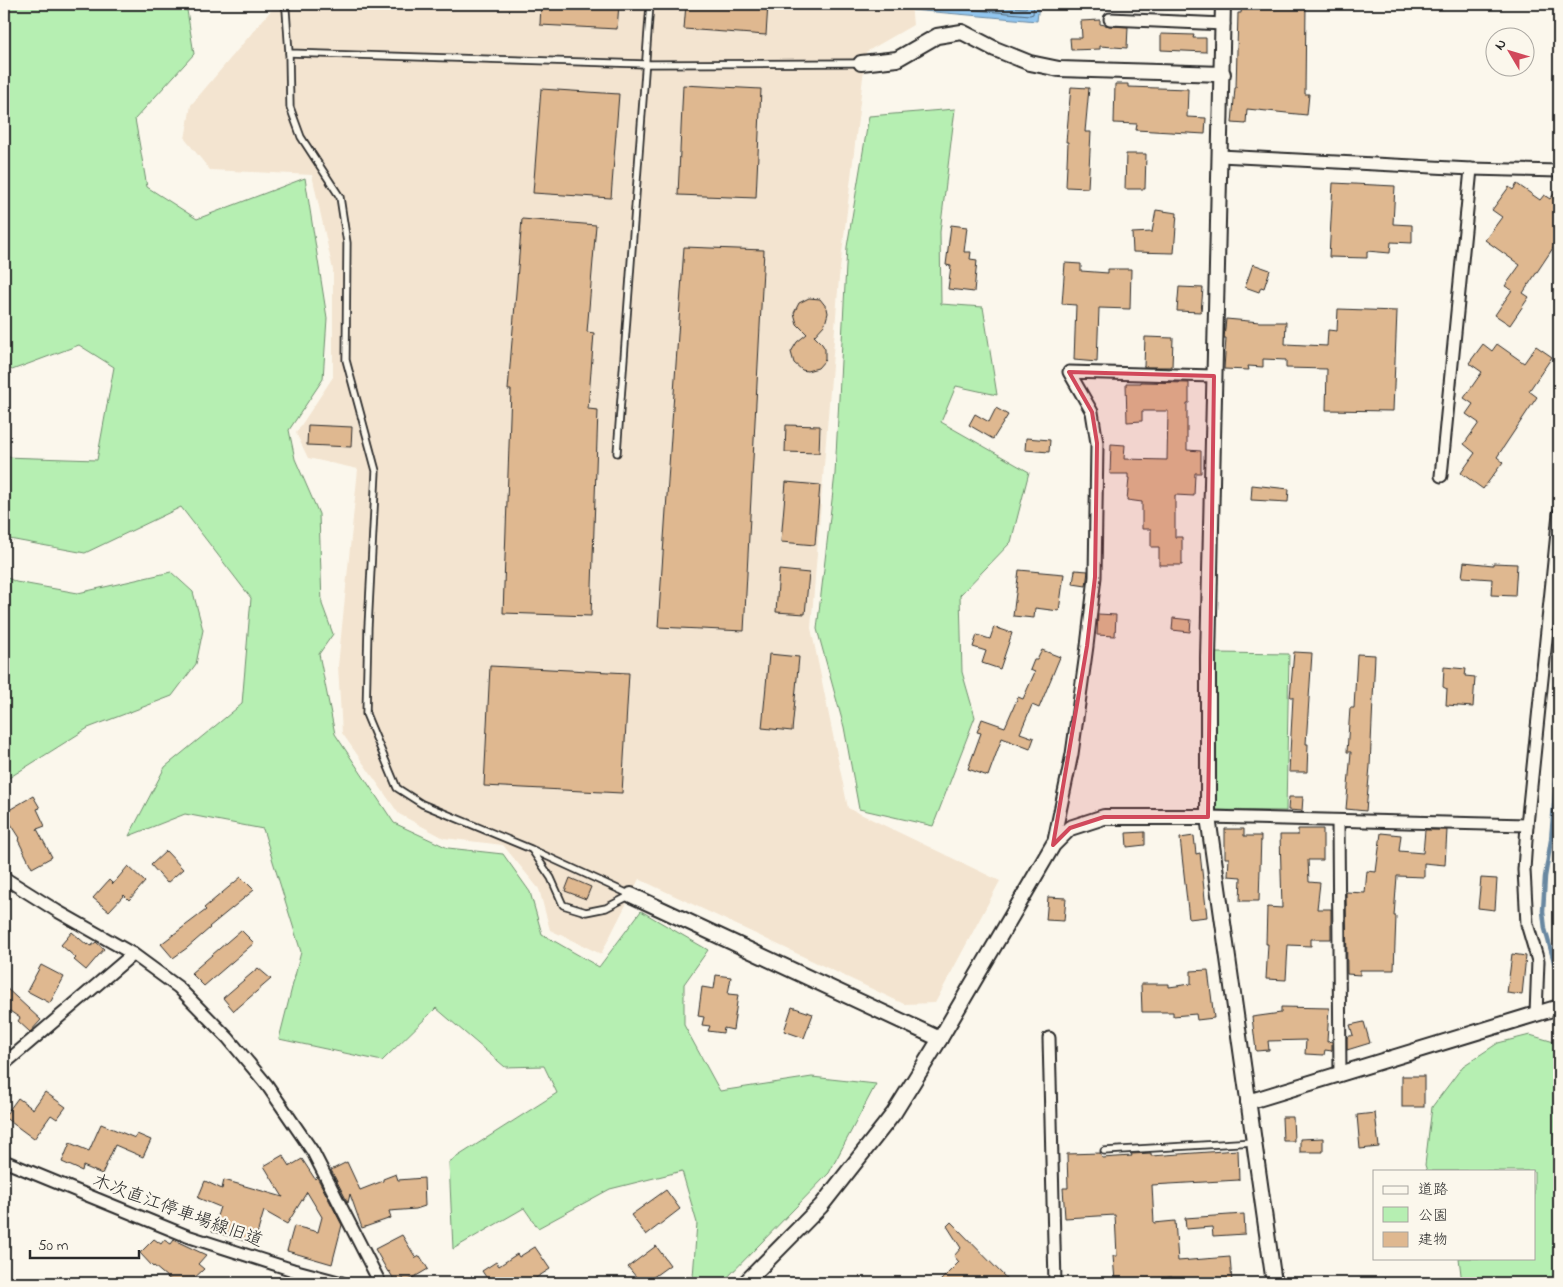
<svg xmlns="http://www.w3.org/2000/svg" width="1563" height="1287" viewBox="0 0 1563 1287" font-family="'Indie Flower','Klee One',sans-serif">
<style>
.built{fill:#f3e4d0}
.green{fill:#b6efb2;stroke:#708d6e}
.water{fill:#91c5ee;stroke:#6887a0}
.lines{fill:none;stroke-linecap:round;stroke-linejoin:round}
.shore{stroke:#546979;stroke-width:1}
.stream{stroke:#6887a0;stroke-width:4.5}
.building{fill:#dfb890;stroke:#2b2b2b}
.service-casing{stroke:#2b2b2b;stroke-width:9}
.minor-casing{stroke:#2b2b2b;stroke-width:15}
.tertiary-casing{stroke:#2b2b2b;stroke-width:18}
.service{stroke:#fbf7ec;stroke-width:5.5}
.minor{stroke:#fbf7ec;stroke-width:11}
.tertiary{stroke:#fbf7ec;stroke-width:14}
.marked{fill:#d1495b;fill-opacity:0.2;stroke:#d1495b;stroke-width:4;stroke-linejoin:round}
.labels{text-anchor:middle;stroke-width:4.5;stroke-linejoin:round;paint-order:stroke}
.street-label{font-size:18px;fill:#2b2b2b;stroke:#fbf7ec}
</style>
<rect width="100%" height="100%" fill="#fbf7ec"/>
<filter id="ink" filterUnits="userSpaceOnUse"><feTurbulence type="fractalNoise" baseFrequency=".02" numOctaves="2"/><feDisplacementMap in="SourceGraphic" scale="10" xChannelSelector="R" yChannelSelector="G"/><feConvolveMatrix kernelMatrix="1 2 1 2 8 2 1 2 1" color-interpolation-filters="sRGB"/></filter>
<g filter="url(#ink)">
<polygon class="built" points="272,4 911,4 913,25 866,52 839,278 811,628 848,808 1000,881 935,1003 904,1004 639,879 601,954 550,930 539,889 503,845 444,838 399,814 342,733 338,666 358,469 308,458 296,433 333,377 333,270 312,175 210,170 185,139 191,105 273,8"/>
<g class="green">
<polygon points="4,4 186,4 194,54 135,119 147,187 197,219 305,178 327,318 323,379 289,430 295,459 319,514 322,604 333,634 319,654 335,734 394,823 448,848 503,854 530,892 542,934 599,967 641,911 708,950 684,984 684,1025 720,1091 812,1077 876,1084 829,1173 722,1283 699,1283 693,1277 697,1223 682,1171 610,1189 538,1228 524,1208 453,1249 449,1162 557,1093 544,1066 505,1067 436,1008 382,1061 279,1039 301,952 263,829 185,814 129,836 165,767 242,704 251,598 181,507 85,553 4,538 4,457 97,460 114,367 79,345 12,370 4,364"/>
<polygon points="955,109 940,232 941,304 983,307 997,395 956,386 941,422 1029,472 1011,542 960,595 962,672 975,717 933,826 859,809 844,727 817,629 835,474 847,247 869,116"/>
<polygon points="171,572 193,592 203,630 196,664 172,696 88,728 4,781 4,576 16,582 78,593"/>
<polygon points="1216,653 1289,654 1286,811 1216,810 1214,768"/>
<polygon points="1530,1035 1554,1042 1559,1057 1559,1283 1462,1283 1459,1258 1534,1258 1534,1171 1427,1171 1425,1165 1432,1107 1463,1066 1498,1043"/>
</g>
<polygon class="water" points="912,4 1039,4 1037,21 912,10"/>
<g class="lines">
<g class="shore">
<polyline points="917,4 919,5 1030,15 1033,14 1034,4"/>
<polyline points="971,4 1025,8 1027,7 1028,4"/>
</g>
<polyline class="stream" points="1559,747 1551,840 1545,877 1543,911 1545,929 1559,979"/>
</g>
<g class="building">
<polygon points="541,4 619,4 617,29 540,25"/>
<polygon points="686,4 768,4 766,35 684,29"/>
<polygon points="1242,4 1306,4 1305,94 1309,94 1307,115 1247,109 1246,124 1232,123 1235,88 1236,88 1238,13 1241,13"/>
<polygon points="1100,20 1100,24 1110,26 1128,27 1127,48 1100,46 1100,49 1071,50 1070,38 1082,38 1081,21"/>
<polygon points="1161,34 1194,35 1193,38 1206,38 1206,52 1161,50"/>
<polygon points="1115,84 1128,84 1128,87 1188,89 1187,117 1206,118 1205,134 1136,130 1137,124 1114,123"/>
<polygon points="683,85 761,89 756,198 678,195"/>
<polygon points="1071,87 1089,88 1085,132 1091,132 1088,188 1066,187 1068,142 1066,142"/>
<polygon points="541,89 619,94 611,198 533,193"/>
<polygon points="1126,154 1146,154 1145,189 1125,189"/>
<polygon points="1333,183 1395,186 1393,224 1412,225 1412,243 1391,242 1390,253 1367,251 1367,258 1329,257"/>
<polygon points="1517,184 1540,200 1544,195 1550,199 1559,187 1559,239 1523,293 1529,297 1510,325 1495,315 1512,290 1505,286 1520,265 1485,240 1502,217 1492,210 1509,187 1513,190"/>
<polygon points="1156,210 1177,213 1174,253 1133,252 1132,233 1152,232"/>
<polygon points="522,219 596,225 587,332 594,333 588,409 598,410 591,616 503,613 511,390 508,390"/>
<polygon points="951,225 967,227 964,252 971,252 970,259 977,260 974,292 948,289 951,266 946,265"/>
<polygon points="684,247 764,250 744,631 658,627"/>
<polygon points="1065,263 1081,264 1081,271 1108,273 1108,269 1131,269 1130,309 1099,308 1097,362 1074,360 1076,305 1062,304"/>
<polygon points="1253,264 1270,270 1264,288 1261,287 1259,292 1245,287"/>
<polygon points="1179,287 1203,288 1201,312 1177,311"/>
<polygon points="809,298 820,299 827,308 828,313 825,324 814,336 822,344 825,349 825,360 818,368 807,371 802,370 794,363 791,352 797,342 807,334 797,324 794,313 799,303"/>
<polygon points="1338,309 1397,311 1393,411 1326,410 1327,369 1286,368 1286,360 1263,359 1263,367 1248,366 1249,370 1224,369 1226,338 1224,338 1226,319 1260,322 1286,322 1285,344 1327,346 1328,330 1337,331"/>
<polygon points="1145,337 1173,338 1172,367 1144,367"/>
<polygon points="1483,344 1492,351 1497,344 1524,363 1536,346 1552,357 1529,391 1537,397 1497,457 1503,462 1483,489 1461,473 1475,453 1464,444 1479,423 1466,414 1473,404 1464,398 1482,372 1469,363"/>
<polygon points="1141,382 1189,383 1189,403 1187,403 1187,450 1201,451 1201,473 1195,473 1194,496 1175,495 1175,537 1182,537 1182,565 1159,565 1159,547 1151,547 1151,529 1142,529 1142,502 1127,500 1129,478 1128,478 1128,474 1110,474 1111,444 1125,445 1124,459 1167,460 1168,411 1142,411 1142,421 1127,422 1126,383 1141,383"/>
<polygon points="996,408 1008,415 993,439 969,425 975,414 989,422"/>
<polygon points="308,425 352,427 351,447 307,445"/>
<polygon points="786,425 820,426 819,453 785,452"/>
<polygon points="1026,438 1050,440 1049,452 1025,450"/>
<polygon points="786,482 820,485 815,545 781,542"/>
<polygon points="1252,485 1289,489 1288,502 1251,500"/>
<polygon points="1464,562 1493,565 1493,563 1517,564 1515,596 1491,595 1492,579 1462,577"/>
<polygon points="779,570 809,573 805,614 776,612"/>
<polygon points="1019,570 1064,574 1059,611 1035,608 1034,618 1013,616"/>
<polygon points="1075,570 1088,571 1086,586 1073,584"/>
<polygon points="1098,614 1116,615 1115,636 1097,635"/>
<polygon points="1173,618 1191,620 1190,632 1172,630"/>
<polygon points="994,627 1012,633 1000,669 982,663 986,651 973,647 977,635 990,639"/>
<polygon points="1042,650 1060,657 1039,708 1032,705 1020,733 1034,738 1030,749 1002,738 988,776 968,769 981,733 977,732 982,719 1005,727 1018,697 1023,699 1035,672 1030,670 1034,660 1037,660"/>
<polygon points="1294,652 1312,653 1306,744 1308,744 1307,772 1289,772 1293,697 1290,697"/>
<polygon points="769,654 799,657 792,731 762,728"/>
<polygon points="1357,654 1375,655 1370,766 1366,811 1346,809 1351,752 1347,752 1350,708 1354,708"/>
<polygon points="490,666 629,673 622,793 484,786"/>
<polygon points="1444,667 1466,669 1465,676 1475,677 1473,707 1446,705 1447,689 1443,687"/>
<polygon points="33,796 40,808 37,809 45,826 37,829 52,857 32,868 18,840 20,838 4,813"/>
<polygon points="1289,797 1303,797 1302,811 1288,810"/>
<polygon points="1225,829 1244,829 1244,836 1261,836 1259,901 1240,901 1241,877 1228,876 1229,858 1225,858"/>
<polygon points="1298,829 1323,829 1323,860 1308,860 1309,882 1320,883 1317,909 1331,909 1331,939 1311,939 1311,946 1288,945 1286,980 1266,979 1268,944 1266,944 1267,907 1282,908 1280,835 1298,835"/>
<polygon points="1425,830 1447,830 1445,865 1424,863 1424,877 1397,876 1394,916 1396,916 1394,970 1360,970 1360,975 1347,974 1346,892 1365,893 1367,871 1376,872 1381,833 1401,835 1399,851 1423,853"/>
<polygon points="1145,832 1145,845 1127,847 1126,833"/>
<polygon points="1194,836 1196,854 1200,853 1207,917 1189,919 1180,838"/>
<polygon points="166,851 183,869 167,883 151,865"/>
<polygon points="128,866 145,882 129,900 124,895 109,911 93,898 109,880 113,884"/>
<polygon points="241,877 254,890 209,927 210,928 187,948 173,958 161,944 206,910 204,908"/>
<polygon points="570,878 591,887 586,899 565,891"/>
<polygon points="1481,878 1497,879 1495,910 1478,908"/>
<polygon points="1048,897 1066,898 1064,921 1046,920"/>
<polygon points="241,930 254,943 204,986 191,973"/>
<polygon points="72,932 87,945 88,944 91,946 96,942 104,949 86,970 74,960 76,958 61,945"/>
<polygon points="1512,954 1526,956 1522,995 1507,993"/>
<polygon points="41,965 64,977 50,1003 27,991"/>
<polygon points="258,968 271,979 234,1011 223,998"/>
<polygon points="1208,970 1214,1018 1197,1020 1196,1014 1173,1016 1173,1012 1142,1012 1141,984 1169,984 1169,987 1191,984 1191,971"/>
<polygon points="716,975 731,977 728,994 738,995 733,1030 724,1028 723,1033 708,1031 710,1026 702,1025 704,1017 698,1016 702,987 714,989"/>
<polygon points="4,986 41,1020 30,1032 18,1021 20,1018 4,1007"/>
<polygon points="792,1007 813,1014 804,1038 784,1031"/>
<polygon points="1281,1007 1329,1008 1327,1042 1332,1041 1332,1051 1325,1050 1324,1055 1305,1054 1306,1040 1268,1041 1269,1050 1256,1051 1252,1017 1281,1013"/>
<polygon points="1364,1022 1370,1043 1347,1050 1347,1037 1353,1035 1350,1025"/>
<rect x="1402" y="1076" width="22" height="31"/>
<polygon points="45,1092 66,1107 57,1119 51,1115 34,1139 4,1117 18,1098 33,1109"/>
<polygon points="1375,1113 1379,1147 1360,1149 1357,1115"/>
<polygon points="1282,1117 1293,1117 1294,1141 1283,1141"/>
<polygon points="101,1124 135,1138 137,1134 151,1140 143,1157 115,1145 102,1174 83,1166 82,1171 62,1162 70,1143 89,1151"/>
<polygon points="1323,1138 1323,1152 1300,1152 1300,1139"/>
<polygon points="1238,1150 1239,1180 1152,1185 1154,1223 1175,1221 1178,1261 1230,1257 1232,1283 1172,1283 1172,1277 1115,1281 1113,1256 1117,1256 1115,1215 1065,1218 1063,1188 1068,1188 1067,1154 1100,1153 1102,1158 1132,1156 1131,1154 1151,1153 1151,1156"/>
<polygon points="283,1155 290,1166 302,1159 315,1179 317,1177 342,1225 332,1264 287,1251 294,1226 318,1232 322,1217 307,1192 287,1224 264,1211 254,1244 212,1231 220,1207 198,1198 205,1181 222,1189 224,1180 283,1197 264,1166"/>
<polygon points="347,1162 360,1190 383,1181 383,1179 396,1174 398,1180 424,1178 425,1206 416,1209 389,1211 391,1218 362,1228 350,1194 348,1203 331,1170"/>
<polygon points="666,1190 680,1209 646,1235 631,1215"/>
<polygon points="1244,1214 1245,1234 1213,1236 1212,1227 1186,1229 1185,1218"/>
<polygon points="951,1222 1011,1283 938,1283 959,1262 954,1256 961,1248 947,1226"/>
<polygon points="402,1235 416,1258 420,1256 428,1269 406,1282 403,1278 396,1283 389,1271 388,1272 375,1249"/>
<polygon points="154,1239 161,1244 164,1240 171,1244 174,1240 206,1255 198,1264 204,1269 189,1283 174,1283 154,1266 153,1267 140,1253"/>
<polygon points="656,1246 670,1265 645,1283 641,1283 628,1267"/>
<polygon points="535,1247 550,1269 528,1283 490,1283 482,1271 496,1262 499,1266 517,1254 519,1257"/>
</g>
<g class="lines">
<defs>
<g id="service">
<polyline points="284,4 286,10 289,53 645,64 861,63"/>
<polyline points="289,53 290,107 301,137 340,197 347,243 346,360 376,471 368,627 366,714 397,788 422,804 531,849 631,895"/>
<polyline points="617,453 650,4"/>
<polyline points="532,850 551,878 563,905 586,912 606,908 631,895"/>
<polyline points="1104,1151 1254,1142"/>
</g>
<g id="minor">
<polyline points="1110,19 1224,24"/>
<polyline points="1220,156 1471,169 1559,171"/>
<polyline points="1441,476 1471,169"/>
<polyline points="1208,817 1527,825"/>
<polyline points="1338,821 1340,1075"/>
<polyline points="1053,845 1072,754 1087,646 1095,577 1097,443 1092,412 1069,372 1214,376"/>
<polyline points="4,876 6,879 57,911 133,954 178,987 228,1038 267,1085 313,1152 380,1283"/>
<polyline points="1536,1014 1538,961 1527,924 1524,870 1527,825 1559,513"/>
<polyline points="1049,1038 1055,1283"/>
<polyline points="4,1064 133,954"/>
<polyline points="4,1161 187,1236 293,1270 342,1283"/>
</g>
<g id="tertiary">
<polyline points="1223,4 1208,658 1208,817 1274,1283"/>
<polyline points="861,63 897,59 937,36 962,32 995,49 1030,63 1059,69 1223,74"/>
<polyline points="631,895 940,1039"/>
<polyline points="1248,1102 1559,1007"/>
<polyline points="745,1283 821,1206 894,1113 940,1039 1053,845 1070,828 1104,817 1208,817"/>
</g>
</defs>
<use href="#service" class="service-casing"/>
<use href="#minor" class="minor-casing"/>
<use href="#tertiary" class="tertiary-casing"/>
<use href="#service" class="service"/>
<use href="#minor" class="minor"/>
<use href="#tertiary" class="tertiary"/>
</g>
</g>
<path class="marked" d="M1069,372L1214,376L1208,817H1104L1070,828L1053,845L1087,646L1095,577L1097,443L1092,412Z"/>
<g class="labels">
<g class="street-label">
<text transform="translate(178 1210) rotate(20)" y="6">木次直江停車場線旧道</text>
</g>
</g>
<rect width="1563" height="1287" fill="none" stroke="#fbf7ec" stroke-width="20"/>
<rect x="10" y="10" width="1543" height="1267" fill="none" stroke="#2b2b2b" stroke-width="2" filter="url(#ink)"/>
<rect x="1373" y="1170" width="162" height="90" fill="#fbf7ec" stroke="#a8a59f"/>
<rect x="1383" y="1186" width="25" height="8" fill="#fbf7ec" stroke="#a8a59f"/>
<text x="1418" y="1194" font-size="15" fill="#2b2b2b">道路</text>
<rect x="1383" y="1207" width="25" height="15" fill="#b6efb2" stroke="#a8a59f"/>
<text x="1418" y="1220" font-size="15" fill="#2b2b2b">公園</text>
<rect x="1383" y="1232" width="25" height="15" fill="#dfb890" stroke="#a8a59f"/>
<text x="1418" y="1244" font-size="15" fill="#2b2b2b">建物</text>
<g transform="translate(1510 52) rotate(308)"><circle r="24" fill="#fbf7ec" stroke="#a8a59f"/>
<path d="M0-4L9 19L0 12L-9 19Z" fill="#d1495b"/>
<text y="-8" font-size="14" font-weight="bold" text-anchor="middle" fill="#2b2b2b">N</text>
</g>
<path d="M30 1250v8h109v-8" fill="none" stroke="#2b2b2b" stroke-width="2.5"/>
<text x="38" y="1250" font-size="15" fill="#2b2b2b" stroke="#fbf7ec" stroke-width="4" paint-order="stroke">50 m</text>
</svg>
